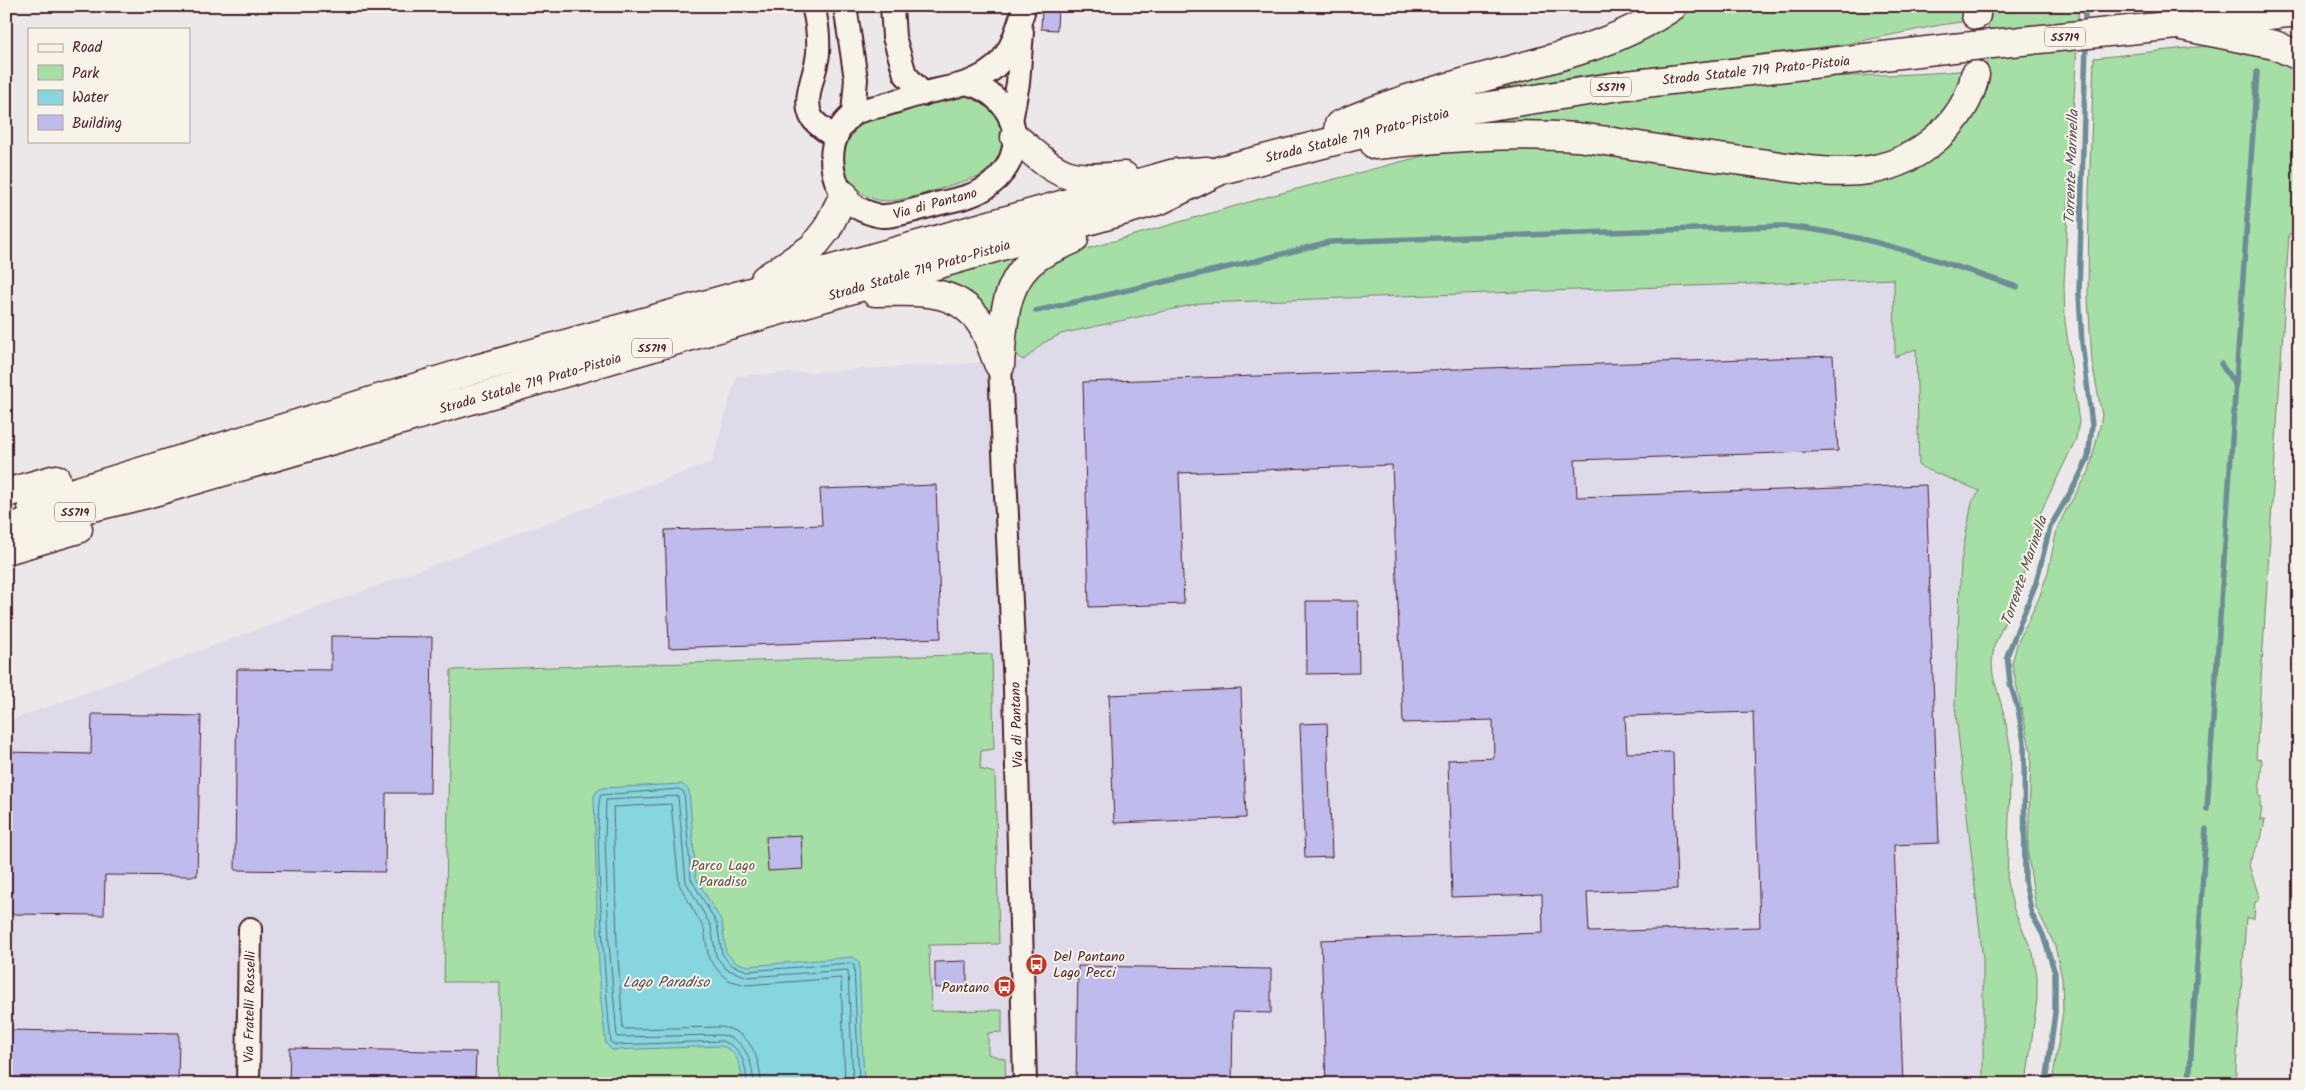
<svg xmlns="http://www.w3.org/2000/svg" width="2305" height="1090" viewBox="0 0 2305 1090" font-family="Kalam,sans-serif">
<style>
.built{fill:#dedaea}
.green{fill:#a5dfa5;stroke:#787f68}
.water{fill:#85d6de;stroke:#6d8d96}
.lines{fill:none;stroke-linecap:round;stroke-linejoin:round}
.shore{stroke:#626873;stroke-width:1}
.stream{stroke:#6d8d96;stroke-width:5.5}
.building{fill:#bfbbed;stroke:#4a1f2b;fill-rule:evenodd}
.minor-casing{stroke:#4a1f2b;stroke-width:26}
.highway-casing{stroke:#4a1f2b;stroke-width:31}
.minor{stroke:#f7f3e8;stroke-width:22}
.highway{stroke:#f7f3e8;stroke-width:28}
.highway-bridge-casing{stroke:#4a1f2b;stroke-width:31;stroke-linecap:butt}
.highway-bridge{stroke:#f7f3e8;stroke-width:28}
.labels{text-anchor:middle;stroke-width:4;stroke-linejoin:round;paint-order:stroke}
.shield{fill:#f7f3e8;stroke:#7e5f64;stroke-width:1}
.shield-label{font-size:12px;font-weight:bold;fill:#4a1f2b}
.street-label{font-size:14px;fill:#4a1f2b;stroke:#f7f3e8}
.park-label{font-size:14px;fill:#614f4a;stroke:#f7f3e8}
.poi-label{font-size:14px;fill:#4a1f2b;stroke:#f7f3e8;text-anchor:start}
.water-label{font-size:15px;font-style:italic;fill:#594d58;stroke:#f7f3e8}
</style>
<rect width="100%" height="100%" fill="#ece8e9"/>
<filter id="ink" filterUnits="userSpaceOnUse"><feTurbulence type="fractalNoise" baseFrequency=".02" numOctaves="2"/><feDisplacementMap in="SourceGraphic" scale="10" xChannelSelector="R" yChannelSelector="G"/><feConvolveMatrix kernelMatrix="1 2 1 2 8 2 1 2 1" color-interpolation-filters="sRGB"/></filter>
<g filter="url(#ink)">
<polygon class="built" points="1894,279 1895,357 1916,348 1919,466 1980,491 1961,561 1955,705 1983,960 1983,1084 6,1084 6,722 712,462 736,376 1024,360 1043,343 1061,334 1201,303"/>
<g class="green">
<polygon points="1688,6 1966,6 1968,21 1940,25 1847,44 1602,73 1465,95 1675,15"/>
<polygon points="2026,6 2079,6 2064,284 2065,321 2079,422 2076,439 2038,518 2019,590 1994,646 1992,663 1993,675 2005,718 2011,752 2007,882 2014,910 2033,953 2037,976 2037,999 2026,1084 1983,1084 1983,960 1955,705 1961,561 1972,502 1980,491 1919,466 1916,349 1895,357 1894,279 1201,303 1061,334 1043,343 1024,360 1019,358 1014,352 1022,285 1055,258 1270,196 1419,157 1460,150 1524,144 1874,179 1985,76 1990,43 1986,10"/>
<polygon points="2227,46 2299,66 2299,234 2289,234 2256,759 2262,760 2259,796 2261,796 2260,807 2262,808 2260,820 2265,820 2261,839 2251,858 2249,865 2260,900 2255,902 2254,919 2246,918 2235,1084 2052,1084 2063,1011 2062,978 2055,946 2036,907 2032,883 2028,854 2031,753 2012,664 2017,644 2039,598 2048,572 2057,529 2066,510 2089,472 2100,426 2102,415 2092,362 2088,298 2089,194 2094,58 2196,47"/>
<path d="M1967,70L1949,110L1908,146L1858,162L1470,124C1583,100 1701,87 1816,78C1866,74 1917,76 1967,70Z"/>
<path d="M960,94C1008,98 1019,153 978,177C956,183 905,202 885,201C864,200 846,183 844,162C843,144 853,130 867,120Z"/>
<polygon points="1016,257 1017,258 995,320 939,283 940,279"/>
<polygon points="992,654 994,749 981,751 980,769 995,773 999,944 929,945 931,1011 1002,1010 1002,1032 988,1033 988,1054 1005,1059 1006,1084 498,1084 500,982 444,982 451,670"/>
</g>
<path class="water" d="M682,784L689,790L696,878L722,922L726,952L735,962L748,966L853,957L859,962L864,1084H743C740,1067 739,1051 721,1046L612,1050L606,1044L601,1002L598,944L594,796L597,791L602,788Z"/>
<g class="lines">
<g class="shore">
<path d="M747,1084C746,1064 742,1046 721,1041L615,1045L611,1042C607,1014 592,807 601,795L679,789L684,792L691,879L717,924L722,954L731,965L748,971L850,963L854,965L859,1084"/>
<path d="M754,1084C752,1061 746,1039 721,1035L617,1037L609,943L605,839L606,800L678,796L686,882L711,926L716,956L726,969L748,977L848,970L853,1084"/>
<path d="M761,1084C760,1057 750,1030 720,1027L623,1029L617,943L613,807L671,804L679,884L704,929L709,959L721,974L728,980L746,985L841,978L845,1084"/>
</g>
<g class="stream">
<polyline points="2085,6 2085,27"/>
<path d="M1036,311L1255,261L1329,242L1780,226C1862,232 1939,261 2017,287"/>
<polyline points="2221,364 2236,386"/>
<polyline points="2207,809 2257,72"/>
<polyline points="2046,1084 2055,1012 2055,973 2043,935 2032,915 2025,881 2024,742 2018,709 2010,683 2007,656 2036,583 2050,527 2077,481 2088,458 2092,425 2082,343 2079,294 2086,41"/>
<polyline points="2189,1084 2206,829"/>
</g>
</g>
<g class="building">
<polygon points="1042,6 1058,6 1057,30 1041,29"/>
<path d="M1833,356L1838,451L1575,460L1577,497L1926,485L1939,843L1894,845L1903,1084H1326L1321,940L1543,933L1542,894L1452,897L1448,760L1494,758L1493,720L1403,723L1392,465L1179,473L1184,604L1089,607L1083,382ZM1753,712L1760,927L1589,932L1587,892L1677,889L1673,752L1627,753L1625,716Z"/>
<polygon points="936,485 941,638 669,648 665,530 822,525 820,489"/>
<polygon points="1306,601 1358,601 1359,673 1307,674"/>
<polygon points="331,636 432,637 430,793 386,793 385,872 235,870 237,669 331,670"/>
<polygon points="1241,689 1246,818 1114,823 1109,695"/>
<polygon points="92,714 201,716 197,876 105,875 104,915 6,914 6,752 91,754"/>
<polygon points="1327,723 1332,857 1305,858 1300,724"/>
<polygon points="801,835 803,869 768,871 766,837"/>
<polygon points="967,961 967,987 935,988 935,962"/>
<polygon points="1078,966 1271,969 1271,1013 1233,1012 1232,1084 1076,1084"/>
<polygon points="6,1030 179,1033 178,1084 6,1084"/>
<polygon points="290,1048 476,1052 475,1084 289,1084"/>
</g>
<g class="lines">
<defs>
<g id="minor">
<path d="M813,6C817,21 819,37 818,53C817,72 801,99 812,118C817,126 828,132 836,138"/>
<polyline points="845,6 856,79 853,114"/>
<polyline points="892,6 894,37 905,74 923,94"/>
<path d="M969,84C1017,97 1032,153 990,185C976,196 958,199 941,203C923,207 903,215 885,216C880,217 873,214 867,212C853,208 841,194 836,181C828,158 832,131 852,115C858,110 872,108 880,106C895,102 909,97 924,93C949,87 974,85 994,68C1011,54 1016,32 1023,12"/>
<polyline points="1011,121 1018,83 1022,32"/>
<polyline points="1000,366 1015,688 1025,1084"/>
<polyline points="248,1084 250,929"/>
</g>
<g id="highway">
<polyline points="1975,6 1976,15"/>
<polyline points="2203,22 2299,12"/>
<polyline points="2177,25 2275,45 2299,56"/>
<path d="M1339,125C1396,99 1457,85 1517,68C1571,54 1626,39 1673,6"/>
<path d="M1015,137C1031,150 1049,169 1069,175C1086,180 1106,177 1124,176"/>
<path d="M1375,145C1442,138 1509,132 1576,137C1597,139 1618,143 1639,146C1682,153 1724,159 1767,164C1800,169 1836,175 1869,170C1917,163 1966,123 1975,75"/>
<polyline points="765,279 812,248 827,229 844,195"/>
<path d="M875,292C916,292 959,286 983,327C989,338 993,351 998,363"/>
<path d="M1000,366C1003,326 1002,277 1042,254C1052,248 1064,244 1074,239"/>
<polyline points="6,493 56,479"/>
<polyline points="32,505 473,370 1175,173 1207,171"/>
<polyline points="6,528 143,495 1160,200 1221,170 1444,113 1627,85 1953,48"/>
<polyline points="6,550 78,529"/>
</g>
</defs>
<use href="#minor" class="minor-casing"/>
<use href="#highway" class="highway-casing"/>
<use href="#minor" class="minor"/>
<use href="#highway" class="highway"/>
<defs>
<polyline id="highway-bridge" points="1953,48 2177,25"/>
</defs>
<use href="#highway-bridge" class="highway-bridge-casing"/>
<use href="#highway-bridge" class="highway-bridge"/>
</g>
</g>
<defs>
<symbol id="bus-disc" viewBox="-11 -11 22 22"><circle r="9.5" fill="#c8321e" stroke="#f7f3e8"/><path d="M-5-6H5V4H4V6H2V4H-2V6H-4V4H-5ZM-3.5-4V0h7V-4ZM-3.5 1.2v1.5H-2V1.2ZM2 1.2v1.5H3.5V1.2Z" fill="#fff"/></symbol>
</defs>
<g fill-rule="evenodd">
<use href="#bus-disc" x="1024" y="952" width="25" height="25"/>
<use href="#bus-disc" x="992" y="974" width="25" height="25"/>
</g>
<g class="labels">
<g class="shield">
<rect x="2045" y="27.5" width="40" height="19" rx="4"/>
<rect x="1591" y="77.5" width="40" height="19" rx="4"/>
<rect x="632" y="338.5" width="40" height="19" rx="4"/>
<rect x="55" y="502.5" width="40" height="19" rx="4"/>
</g>
<g class="shield-label">
<text x="2065" y="41">SS719</text>
<text x="1611" y="91">SS719</text>
<text x="652" y="352">SS719</text>
<text x="75" y="516">SS719</text>
</g>
<g class="street-label">
<text transform="translate(1756 70) rotate(-6)" y="5">Strada Statale 719 Prato-Pistoia</text>
<text transform="translate(1357 135) rotate(-14)" y="5">Strada Statale 719 Prato-Pistoia</text>
<text transform="translate(935 203) rotate(-15)" y="5">Via di Pantano</text>
<text transform="translate(919 270) rotate(-16)" y="5">Strada Statale 719 Prato-Pistoia</text>
<text transform="translate(530 383) rotate(-16)" y="5">Strada Statale 719 Prato-Pistoia</text>
<text transform="translate(1016 725) rotate(-92)" y="5">Via di Pantano</text>
<text transform="translate(249 1007) rotate(-89)" y="5">Via Fratelli Rosselli</text>
</g>
<g class="park-label">
<text x="723" y="870">Parco Lago<tspan x="723" dy="16">Paradiso</tspan></text>
</g>
<g class="poi-label">
<text x="1053" y="961">Del Pantano<tspan x="1053" dy="16">Lago Pecci</tspan></text>
<text x="989" y="992" text-anchor="end">Pantano</text>
</g>
<g class="water-label">
<text transform="translate(2071 167) rotate(-88)" y="5">Torrente Marinella</text>
<text transform="translate(2024 571) rotate(-71)" y="5">Torrente Marinella</text>
<text x="666" y="987">Lago Paradiso</text>
</g>
</g>
<rect width="2305" height="1090" fill="none" stroke="#f7f3e8" stroke-width="25"/>
<rect x="12" y="12" width="2280" height="1065" fill="none" stroke="#4a1f2b" stroke-width="2" filter="url(#ink)"/>
<rect x="28" y="28" width="162" height="115" fill="#f7f3e8" stroke="#b29e9c"/>
<rect x="38" y="44" width="25" height="8" fill="#f7f3e8" stroke="#b29e9c"/>
<text x="72" y="52" font-size="15" fill="#4a1f2b">Road</text>
<rect x="38" y="65" width="25" height="15" fill="#a5dfa5" stroke="#b29e9c"/>
<text x="72" y="78" font-size="15" fill="#4a1f2b">Park</text>
<rect x="38" y="90" width="25" height="15" fill="#85d6de" stroke="#b29e9c"/>
<text x="72" y="102" font-size="15" fill="#4a1f2b">Water</text>
<rect x="38" y="115" width="25" height="15" fill="#bfbbed" stroke="#b29e9c"/>
<text x="72" y="128" font-size="15" fill="#4a1f2b">Building</text>
</svg>
